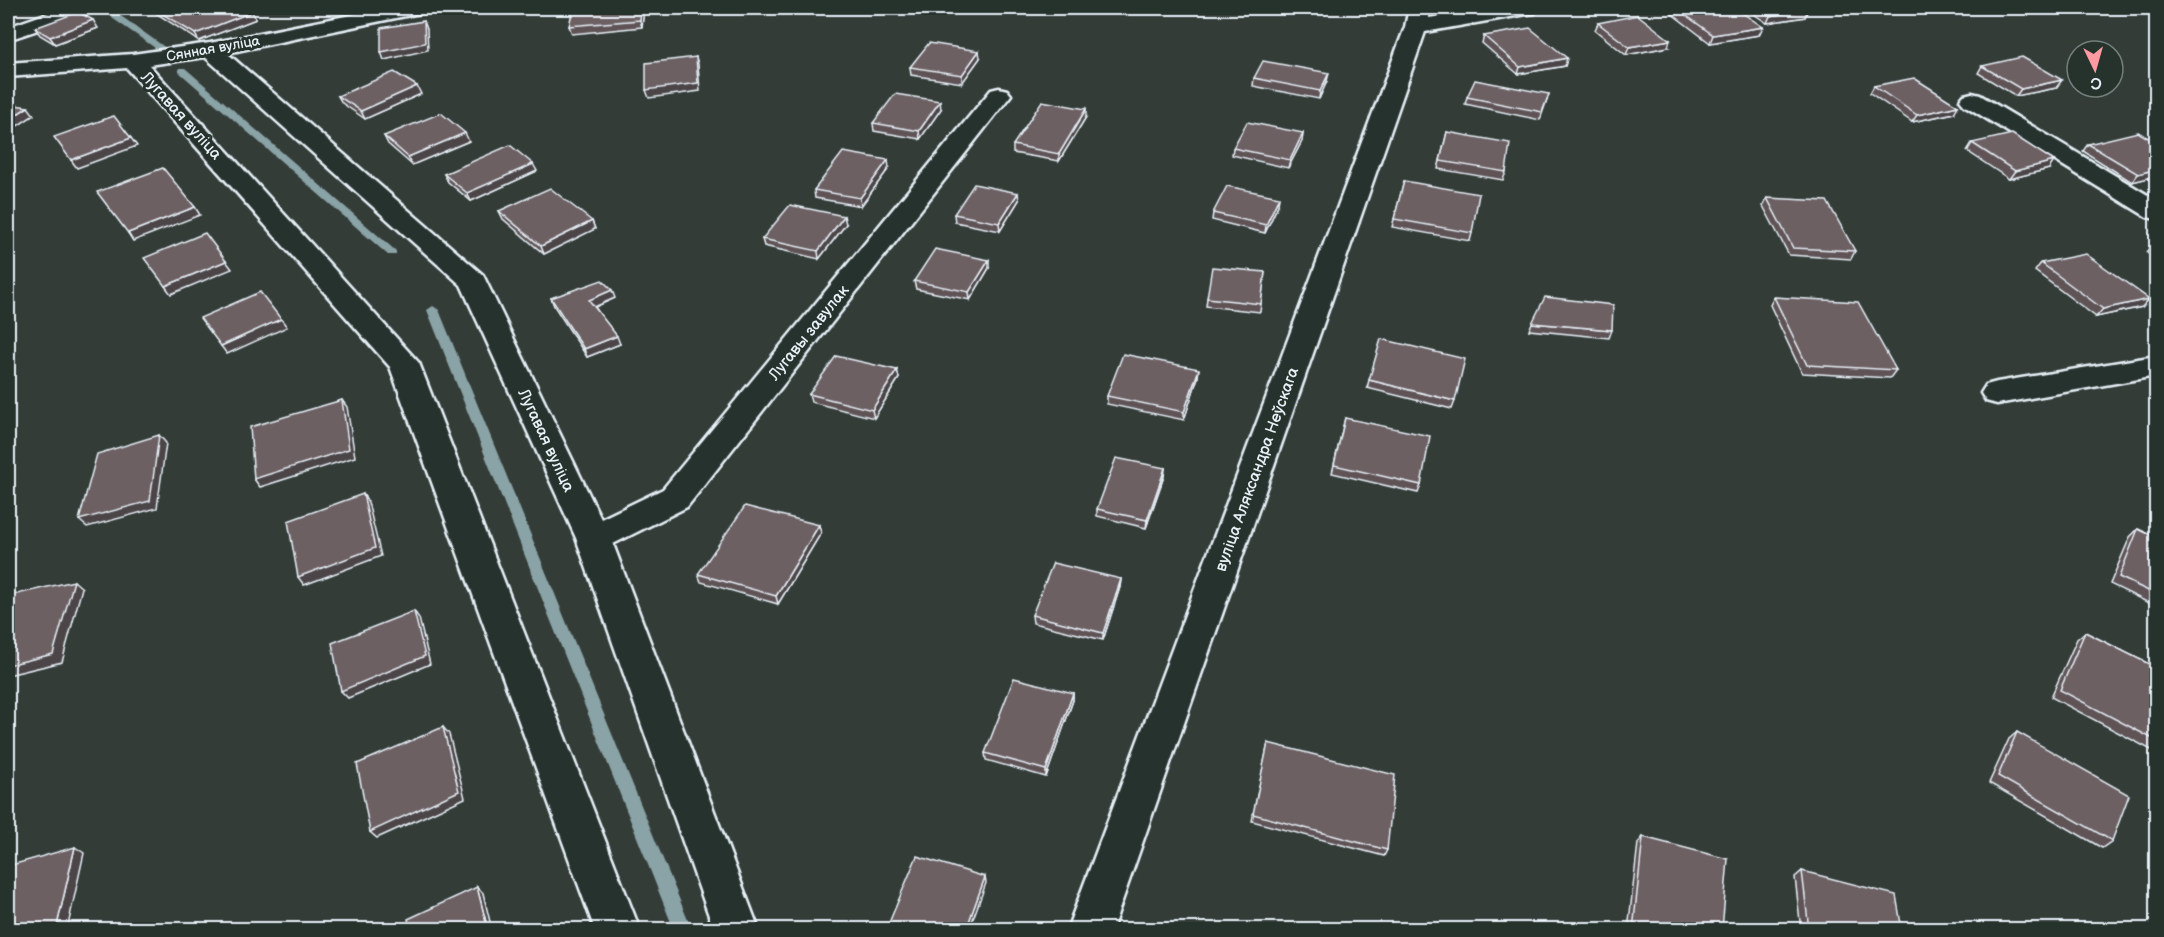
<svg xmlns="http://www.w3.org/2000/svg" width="2164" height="937" viewBox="0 0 2164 937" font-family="'Balsamiq Sans',sans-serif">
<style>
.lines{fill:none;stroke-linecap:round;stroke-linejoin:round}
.stream{fill:#8aa3a6;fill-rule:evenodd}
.minor-casing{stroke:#e8f1f8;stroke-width:5}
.major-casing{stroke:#e8f1f8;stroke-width:5}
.minor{fill:#26332d;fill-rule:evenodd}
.major{fill:#26332d;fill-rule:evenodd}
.wall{fill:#5e5356;stroke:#e8f1f8;stroke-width:1.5}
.shaded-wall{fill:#4c4446;stroke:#e8f1f8;stroke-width:1.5}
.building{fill:#6d6164;stroke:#e8f1f8;stroke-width:1.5}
.labels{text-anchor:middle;stroke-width:6;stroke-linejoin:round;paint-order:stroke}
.far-street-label{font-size:14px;fill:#e8f1f8;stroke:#26332d}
.street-label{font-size:16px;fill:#e8f1f8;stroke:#26332d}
</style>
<rect width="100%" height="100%" fill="#343c38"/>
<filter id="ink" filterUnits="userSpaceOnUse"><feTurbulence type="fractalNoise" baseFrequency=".0167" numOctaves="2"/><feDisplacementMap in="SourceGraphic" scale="12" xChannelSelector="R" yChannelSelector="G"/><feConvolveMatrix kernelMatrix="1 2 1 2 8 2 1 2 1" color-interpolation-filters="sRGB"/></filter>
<g filter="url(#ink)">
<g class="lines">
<g class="stream">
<polygon points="1432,8 1442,8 1438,11"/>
<polygon points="112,14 118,14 166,48 158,50 112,18"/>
<polygon points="179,68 185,68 396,251 396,255 388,255 179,72"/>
<polygon points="433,306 439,310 692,930 674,930 427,310"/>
</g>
<defs>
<g id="minor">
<polygon points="386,8 426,8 423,13 415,14 227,53 483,275 601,519 663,489 991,90 999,88 1007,90 1011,95 687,507 613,544 759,930 714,930 576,538 461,285 205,57 149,65 419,363 640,930 595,930 390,367 127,68 8,77 8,63 133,54 210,43"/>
<polygon points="1409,8 1430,8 1429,18 1492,8 1538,8 1535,13 1527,14 1425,32 1112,930 1067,930 1405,27"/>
<polygon points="1972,93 1980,95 2156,200 2156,219 2147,217 1964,105 1960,100 1964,95"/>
<polygon points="2156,356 2156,376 1997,404 1986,401 1981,393 1986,385 1997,382"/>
</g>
<polygon id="major" points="62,8 92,8 89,13 8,40 8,27"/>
</defs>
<use href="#minor" class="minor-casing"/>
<use href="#major" class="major-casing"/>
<use href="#minor" class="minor"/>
<use href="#major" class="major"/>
</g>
<g class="wall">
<polygon points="149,8 261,8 251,12 256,19 199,41 151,10"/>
<polygon points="644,8 642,27 572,34 569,26"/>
<polygon points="1674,8 1735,8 1759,35 1710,43 1671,13"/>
<polygon points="1745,8 1806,8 1808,9 1805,17 1767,23"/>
<polygon points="1598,23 1668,47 1626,55 1595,30"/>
<polygon points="35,28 98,28 55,44 40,35"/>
<polygon points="1484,36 1567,58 1565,66 1518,74 1482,43"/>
<polygon points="980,58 962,83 911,75 910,67"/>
<polygon points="1982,66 2056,88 2016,96 1978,73"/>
<polygon points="1254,78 1327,81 1319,99 1253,86"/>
<polygon points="1874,86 1954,113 1912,122 1870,93"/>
<polygon points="421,94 365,119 342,103 338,96"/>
<polygon points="1549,94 1540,120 1465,104 1467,97"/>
<polygon points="941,109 920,139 874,131 873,123"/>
<polygon points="1086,117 1059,161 1013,153 1013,145"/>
<polygon points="1447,132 1506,172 1503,180 1438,169"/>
<polygon points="1303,133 1302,141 1288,168 1232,155 1233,148"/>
<polygon points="384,136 469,141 412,165 388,144"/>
<polygon points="1972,143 2049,169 2009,179 1967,151"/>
<polygon points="2157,143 2157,176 2132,182 2083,151 2088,144"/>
<polygon points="889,168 861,206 815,198 814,190"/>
<polygon points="537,171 471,201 448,182 444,174"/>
<polygon points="1404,181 1472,233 1470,241 1392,227"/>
<polygon points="1767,198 1855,251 1851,259 1789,255 1763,206"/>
<polygon points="1019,200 1000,231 955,222 954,214"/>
<polygon points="1278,205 1265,233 1212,220 1213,213"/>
<polygon points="499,211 592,221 595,229 544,254 503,219"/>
<polygon points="846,224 819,259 764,246 762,239"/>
<polygon points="2157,244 2157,260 2146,252 2152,245"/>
<polygon points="2041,263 2149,299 2142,307 2096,317 2035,271"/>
<polygon points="989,268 970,300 916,289 914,281"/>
<polygon points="1265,272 1260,312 1206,306 1207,298"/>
<polygon points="1774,297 1896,370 1890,378 1802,373 1770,305"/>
<polygon points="551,298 615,298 595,307 620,344 587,357 554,306"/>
<polygon points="1532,323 1612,330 1609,338 1529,330"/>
<polygon points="897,370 899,378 874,418 811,402 809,394"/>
<polygon points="1198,377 1184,420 1107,404 1107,396"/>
<polygon points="1369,380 1455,401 1452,409 1367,388"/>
<polygon points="1345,418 1421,485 1418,493 1332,473"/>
<polygon points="1165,468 1164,476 1146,528 1097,516 1097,509"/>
<polygon points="2138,529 2157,538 2157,607 2110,584 2130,537"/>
<polygon points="821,533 778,604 701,582 698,574"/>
<polygon points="1121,579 1120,587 1103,640 1033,623 1032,615"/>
<polygon points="2085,632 2157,668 2157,753 2051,697 2077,639"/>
<polygon points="1073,693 1073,700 1046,777 986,760 985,753"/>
<polygon points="2017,732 2112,841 2102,848 1989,783 2009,739"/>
<polygon points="1268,743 1387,850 1384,856 1252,821"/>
<polygon points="1643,837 1722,930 1628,930 1638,843"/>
<polygon points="1802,871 1902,930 1801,930 1795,877"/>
</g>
<g class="shaded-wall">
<polygon points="242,8 261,8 246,14"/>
<polygon points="641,8 644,8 642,27 640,20"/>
<polygon points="1808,9 1805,17 1767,23 1770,16"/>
<polygon points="252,12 256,19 199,41 195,34"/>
<polygon points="93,20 98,28 55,44 50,37"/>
<polygon points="424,21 427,29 428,50 384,60 381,52"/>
<polygon points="1763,27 1759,35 1710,43 1713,35"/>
<polygon points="1670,40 1668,47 1626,55 1629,47"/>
<polygon points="979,51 980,58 962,83 962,75"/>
<polygon points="696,57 698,64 700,91 649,98 646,90"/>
<polygon points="1567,58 1565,66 1518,74 1520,67"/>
<polygon points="1329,73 1327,81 1319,99 1320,91"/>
<polygon points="2062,80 2056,88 2016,96 2021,89"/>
<polygon points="417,86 421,94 365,119 361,111"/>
<polygon points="940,101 941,109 920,139 919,131"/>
<polygon points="1958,106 1954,113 1912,122 1917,115"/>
<polygon points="28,107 34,115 8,132 8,120"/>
<polygon points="1086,109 1086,117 1059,161 1059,154"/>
<polygon points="465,133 469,141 412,165 408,157"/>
<polygon points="1303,133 1302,141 1288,168 1290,160"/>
<polygon points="131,138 137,146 77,168 71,160"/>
<polygon points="888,160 889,168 861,206 860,198"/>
<polygon points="2054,161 2049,169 2009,179 2015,171"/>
<polygon points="533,164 537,171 471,201 467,193"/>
<polygon points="2157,169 2157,176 2132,182 2138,174"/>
<polygon points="1018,193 1019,200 1000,231 999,223"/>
<polygon points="1279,197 1278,205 1265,233 1266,225"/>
<polygon points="195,207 200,215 133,241 128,233"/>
<polygon points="844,216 846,224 819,259 818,251"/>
<polygon points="592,221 595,229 544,254 541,246"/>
<polygon points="989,260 989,268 970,300 969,292"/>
<polygon points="226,261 232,269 171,294 165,286"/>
<polygon points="612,290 615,298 592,308 589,300"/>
<polygon points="2149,299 2142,307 2096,317 2103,309"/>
<polygon points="281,319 287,327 227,354 221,346"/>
<polygon points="617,336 620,344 587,357 584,349"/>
<polygon points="1199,369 1198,377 1184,420 1184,412"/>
<polygon points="897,370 899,378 874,418 872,410"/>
<polygon points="342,400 347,407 355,457 260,487 254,479"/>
<polygon points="159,435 166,443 157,508 87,527 79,520"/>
<polygon points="1165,468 1164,476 1146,528 1147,520"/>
<polygon points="363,494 368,502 381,556 304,585 298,577"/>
<polygon points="819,525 821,533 778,604 776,596"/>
<polygon points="1121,579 1120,587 1103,640 1103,633"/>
<polygon points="74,581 82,588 62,662 8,675 8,665"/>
<polygon points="414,611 419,618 430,664 348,698 341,691"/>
<polygon points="1073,693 1073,700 1046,777 1046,770"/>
<polygon points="443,727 449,734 465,798 377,838 370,832"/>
<polygon points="75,847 84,853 67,930 56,930"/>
<polygon points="985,877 986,883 969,930 966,930"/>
<polygon points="477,887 483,893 492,930 488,930"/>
</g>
<g class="building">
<polygon points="153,8 244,8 252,12 195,34"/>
<polygon points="573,8 641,8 640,20 569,26"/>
<polygon points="1676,8 1735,8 1763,27 1713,35"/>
<polygon points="1758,8 1806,8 1808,9 1770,16"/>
<polygon points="78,12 93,20 50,37 35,28"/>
<polygon points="1638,15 1670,40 1629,47 1598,23"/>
<polygon points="424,21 425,43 381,52 381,28"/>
<polygon points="1530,28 1567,58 1520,67 1484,36"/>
<polygon points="929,43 979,51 962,75 910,67"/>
<polygon points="696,57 698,83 646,90 646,63"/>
<polygon points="2022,57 2062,80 2021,89 1982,66"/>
<polygon points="1263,61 1329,73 1320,91 1254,78"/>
<polygon points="394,72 417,86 361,111 338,96"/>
<polygon points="1914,78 1958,106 1917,115 1874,86"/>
<polygon points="1475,80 1549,94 1542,112 1467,97"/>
<polygon points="895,94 940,101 919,131 873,123"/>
<polygon points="1042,101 1086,109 1059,154 1013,145"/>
<polygon points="8,104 28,107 8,120"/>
<polygon points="441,113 465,133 408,157 384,136"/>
<polygon points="114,116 131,138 71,160 54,137"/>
<polygon points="1247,122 1303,133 1290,160 1233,148"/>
<polygon points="1447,132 1510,143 1506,172 1440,161"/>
<polygon points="2138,132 2157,143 2157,169 2138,174 2088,144"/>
<polygon points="2012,134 2054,161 2015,171 1972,143"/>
<polygon points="510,145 533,164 467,193 444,174"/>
<polygon points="843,152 888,160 860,198 814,190"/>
<polygon points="163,168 195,207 128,233 97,192"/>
<polygon points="1404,181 1479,194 1472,233 1394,219"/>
<polygon points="974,184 1018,193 999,223 954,214"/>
<polygon points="1227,186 1279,197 1266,225 1213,213"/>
<polygon points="550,188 592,221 541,246 499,211"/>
<polygon points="1767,198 1827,201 1855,251 1793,248"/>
<polygon points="790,205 844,216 818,251 762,239"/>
<polygon points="205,233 226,261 165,286 144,258"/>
<polygon points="935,249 989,260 969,292 914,281"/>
<polygon points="2086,254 2149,299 2103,309 2041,263"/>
<polygon points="1212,267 1265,272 1261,304 1207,298"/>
<polygon points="602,280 612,290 589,300 617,336 584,349 551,298"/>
<polygon points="260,292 281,319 221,346 200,318"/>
<polygon points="1545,297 1613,305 1612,330 1532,323"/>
<polygon points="1774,297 1858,302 1896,370 1807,365"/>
<polygon points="1381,339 1465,359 1455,401 1369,380"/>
<polygon points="1123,354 1199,369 1184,412 1107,396"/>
<polygon points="836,356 897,370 872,410 809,394"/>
<polygon points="342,400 349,449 254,479 250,427"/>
<polygon points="1345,418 1430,436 1421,485 1334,465"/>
<polygon points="159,435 150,501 79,520 97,454"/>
<polygon points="1116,458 1165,468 1147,520 1097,509"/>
<polygon points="363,494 375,548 298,577 288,521"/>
<polygon points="745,506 819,525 776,596 698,574"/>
<polygon points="2138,529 2157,538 2157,595 2119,577"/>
<polygon points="1053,563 1121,579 1103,633 1032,615"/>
<polygon points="74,581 53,654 8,665 8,596"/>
<polygon points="414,611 425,656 341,691 332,643"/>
<polygon points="2085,632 2157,668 2157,741 2060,690"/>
<polygon points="1014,678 1073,693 1046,770 985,753"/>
<polygon points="443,727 459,791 370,832 357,764"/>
<polygon points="2017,732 2129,795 2112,841 1998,776"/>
<polygon points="1268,743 1395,775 1387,850 1253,814"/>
<polygon points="1643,837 1728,859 1722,930 1633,930"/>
<polygon points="75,847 56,930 8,930 8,866"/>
<polygon points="917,856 985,877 966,930 886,930"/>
<polygon points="1802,871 1896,895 1902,930 1809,930"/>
<polygon points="477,887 488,930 410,930 408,919"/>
</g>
</g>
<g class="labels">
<g class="far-street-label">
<text transform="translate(213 48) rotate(-10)" y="5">Сянная вуліца</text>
</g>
<g class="street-label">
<text transform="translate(182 115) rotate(48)" y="6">Лугавая вуліца</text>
<text transform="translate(808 332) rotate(-51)" y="6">Лугавы завулак</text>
<text transform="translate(547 440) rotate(65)" y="6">Лугавая вуліца</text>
<text transform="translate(1256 469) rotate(-70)" y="6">вуліца Аляксандра Неўскага</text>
</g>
</g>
<rect width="2164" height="937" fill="none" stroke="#26332d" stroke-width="30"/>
<rect x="15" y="15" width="2134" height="907" fill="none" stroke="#e8f1f8" stroke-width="2" filter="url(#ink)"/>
<g transform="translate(2095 69) rotate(175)"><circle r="28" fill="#26332d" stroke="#747f7e" stroke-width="1.5"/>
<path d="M0-4.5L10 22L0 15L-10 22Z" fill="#ff9aa2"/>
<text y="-9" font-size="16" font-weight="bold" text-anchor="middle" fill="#e8f1f8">С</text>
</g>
</svg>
